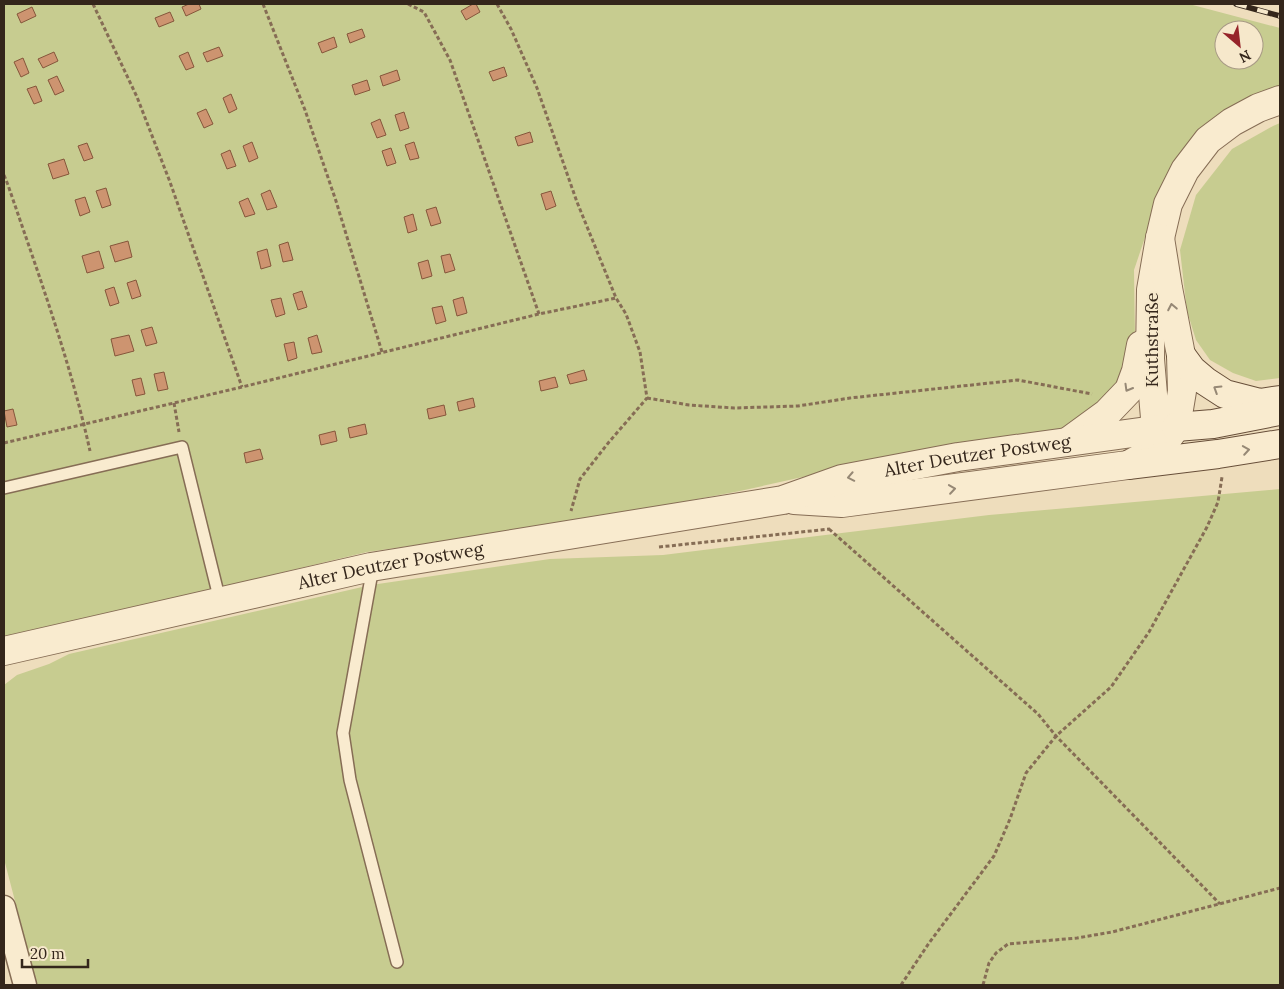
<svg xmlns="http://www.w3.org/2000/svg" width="1284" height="989" viewBox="0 0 1284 989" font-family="Lora,serif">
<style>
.green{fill:#c7cc90;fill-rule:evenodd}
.building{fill:#cd9470;stroke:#85563b}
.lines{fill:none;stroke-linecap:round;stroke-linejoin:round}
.service-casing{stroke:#866d55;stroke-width:14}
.minor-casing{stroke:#866d55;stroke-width:25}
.tertiary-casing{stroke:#866d55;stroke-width:30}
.secondary-casing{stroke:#674e39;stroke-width:30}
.path{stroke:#866d55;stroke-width:3;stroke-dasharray:4 2.5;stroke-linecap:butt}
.service{stroke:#f9ebcf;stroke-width:11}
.minor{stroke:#f9ebcf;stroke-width:22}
.tertiary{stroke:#f9ebcf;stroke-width:28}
.secondary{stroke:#f9ebcf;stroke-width:28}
.rail-casing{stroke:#34261b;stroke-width:5.5}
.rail{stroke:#f6e8cb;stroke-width:4;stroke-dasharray:11;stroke-linecap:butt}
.oneway{stroke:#968875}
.labels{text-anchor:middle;stroke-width:4;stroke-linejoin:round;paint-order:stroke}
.street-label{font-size:18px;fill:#34261b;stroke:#f6e8cb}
</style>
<rect width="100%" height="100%" fill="#eeddbc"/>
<g class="green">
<path d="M4,4H1189L1280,28V87L1270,89L1234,105L1199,131L1158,199L1134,270L1135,340L1128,377L1098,414L1057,433L929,449L740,491L565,524L367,552L40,631L4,636ZM1224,30H1254V60H1224Z"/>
<polygon points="1280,123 1280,378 1256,381 1233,373 1210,360 1196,340 1187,311 1180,250 1196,195 1232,149 1273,126"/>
<polygon points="1280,489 1280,985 37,985 4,859 4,685 17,675 49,664 69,654 371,585 550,559 663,555 989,515"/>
</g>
<g class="building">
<polygon points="189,4 199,4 201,9 186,16 182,7"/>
<polygon points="473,4 476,4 480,12 466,20 461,11"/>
<polygon points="32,7 36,16 21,23 17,14"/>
<polygon points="170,12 174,21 159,27 155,18"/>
<polygon points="362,29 365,37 350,43 347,34"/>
<polygon points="334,37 337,47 322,53 318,43"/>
<polygon points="219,47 223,56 207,62 203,53"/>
<polygon points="54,52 58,61 43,68 38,59"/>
<polygon points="188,52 194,67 186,70 179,56"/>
<polygon points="23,58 29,73 21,77 14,62"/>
<polygon points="504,67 507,76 493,81 489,72"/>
<polygon points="397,70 400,80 383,86 380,76"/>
<polygon points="57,76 64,91 55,95 48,80"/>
<polygon points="367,80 370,90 355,95 352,85"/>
<polygon points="36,86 42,101 34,104 27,89"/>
<polygon points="231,94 237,109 229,113 223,98"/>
<polygon points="206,109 213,124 204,128 197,113"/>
<polygon points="404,112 409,128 400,131 395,115"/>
<polygon points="380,119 386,135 377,138 371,123"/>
<polygon points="530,132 533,142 518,146 515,137"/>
<polygon points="252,142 258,158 249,162 243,146"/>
<polygon points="414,142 419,158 410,160 405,145"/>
<polygon points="87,143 93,158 84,161 78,146"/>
<polygon points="391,148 396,163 387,166 382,151"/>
<polygon points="230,150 236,166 227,169 221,154"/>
<polygon points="64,159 69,174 53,179 48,164"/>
<polygon points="106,188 111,205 102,208 96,191"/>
<polygon points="270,190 277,207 267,210 261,194"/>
<polygon points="551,191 556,206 546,210 541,194"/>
<polygon points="85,197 90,212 80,216 75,200"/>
<polygon points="248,198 255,214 245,217 239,202"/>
<polygon points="436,207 441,223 431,226 426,210"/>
<polygon points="413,214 417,230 408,233 404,217"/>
<polygon points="128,241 132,257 115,262 110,246"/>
<polygon points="288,242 293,260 283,262 279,245"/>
<polygon points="267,249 271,266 261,269 257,252"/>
<polygon points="99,251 104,268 87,273 82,256"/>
<polygon points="450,254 455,270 445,273 441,256"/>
<polygon points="428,260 432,276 422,279 418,263"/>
<polygon points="136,280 141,296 132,299 127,283"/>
<polygon points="114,287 119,303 110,306 105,290"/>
<polygon points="302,291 307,307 298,310 293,294"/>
<polygon points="463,297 467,313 457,316 453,300"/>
<polygon points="281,298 285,314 276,317 271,300"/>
<polygon points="442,306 446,321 436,324 432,308"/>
<polygon points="152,327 157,343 146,346 141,330"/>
<polygon points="129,335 134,351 115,356 111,339"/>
<polygon points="317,335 322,352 312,354 308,338"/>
<polygon points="294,342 297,358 288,361 284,344"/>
<polygon points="584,370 587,380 570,384 567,375"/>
<polygon points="164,372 168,389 158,391 154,374"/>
<polygon points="555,377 558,387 541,391 539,381"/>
<polygon points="141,378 145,394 136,396 132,380"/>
<polygon points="473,398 475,407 459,411 457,402"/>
<polygon points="444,405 446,415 429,419 427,409"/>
<polygon points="13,409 17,425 7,427 4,411"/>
<polygon points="365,424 367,434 350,438 348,428"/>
<polygon points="335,431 337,441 321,445 319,435"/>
<polygon points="260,449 263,459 246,463 244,453"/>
</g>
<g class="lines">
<defs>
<g id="service">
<polyline points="4,488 182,447 220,601"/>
<polyline points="371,567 371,578 343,733 350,780 397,962"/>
</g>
<polyline id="minor" points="4,907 25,985"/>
<g id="tertiary">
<polyline points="1168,438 1159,429 1155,418 1150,359 1151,290 1160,238 1168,204 1185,170 1208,140 1232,122 1258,108 1280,100"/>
<polyline points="1070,440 1107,413 1129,390 1136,371 1141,345"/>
<polyline points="794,500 842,503 1128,465 1161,447 1176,427 1182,391 1181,355 1168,288 1160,238"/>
<path id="s1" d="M4,651L371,567L783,500L842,479L958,457L1176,427"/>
</g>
<g id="secondary">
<polyline points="1181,355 1192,370 1205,381 1225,394 1260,403 1280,400"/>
<polyline points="1176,427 1213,424 1279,411"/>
<polyline points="1128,465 1218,454 1280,444"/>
</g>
</defs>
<use href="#service" class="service-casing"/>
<use href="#minor" class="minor-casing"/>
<use href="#tertiary" class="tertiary-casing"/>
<use href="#secondary" class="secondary-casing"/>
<g class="path">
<polyline points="93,4 137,97 170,182 242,387"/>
<polyline points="263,4 305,110 336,201 382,352"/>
<polyline points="408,4 424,12 450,60 539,314"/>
<polyline points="497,4 511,29 537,88 577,202 616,298 626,314 640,352 647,398 609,442 580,479 571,511"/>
<path d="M4,175L8,185C38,273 70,360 90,451"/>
<polyline points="647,398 689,405 734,408 798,406 850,398 1018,380 1092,394"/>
<polyline points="174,403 179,432"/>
<polyline points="4,443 242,387 539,314 616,298"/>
<polyline points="829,529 1038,714 1056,736 1220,904"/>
<polyline points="659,547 830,529"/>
<polyline points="901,985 929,943 994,856 1010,819 1026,773 1056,736 1111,687 1149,632 1207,527 1218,502 1222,477"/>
<polyline points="983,985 989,963 996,953 1008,944 1077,938 1112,932 1280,888"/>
</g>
<use href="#service" class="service"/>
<use href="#minor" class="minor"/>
<use href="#tertiary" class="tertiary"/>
<use href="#secondary" class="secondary"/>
<defs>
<polyline id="rail" points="1236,4 1280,16"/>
</defs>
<use href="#rail" class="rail-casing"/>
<use href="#rail" class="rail"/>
</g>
<defs><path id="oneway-chevron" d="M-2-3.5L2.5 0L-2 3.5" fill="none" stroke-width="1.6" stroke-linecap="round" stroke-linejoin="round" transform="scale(1.25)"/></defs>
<g class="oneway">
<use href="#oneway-chevron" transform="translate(1172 307) rotate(-101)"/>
<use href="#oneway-chevron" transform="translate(1128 388) rotate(120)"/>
<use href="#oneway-chevron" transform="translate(1217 389) rotate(-148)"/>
<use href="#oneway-chevron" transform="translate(1246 450) rotate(-9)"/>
<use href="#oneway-chevron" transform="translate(851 477) rotate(169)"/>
<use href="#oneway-chevron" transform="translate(952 489) rotate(-8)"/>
</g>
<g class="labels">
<g class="street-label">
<text transform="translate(1152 340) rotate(-90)" y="6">Kuthstraße</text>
<text dy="6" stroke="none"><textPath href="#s1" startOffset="994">Alter Deutzer Postweg</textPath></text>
<text dy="6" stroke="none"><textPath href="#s1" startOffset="396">Alter Deutzer Postweg</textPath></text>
</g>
</g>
<rect width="1284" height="989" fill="none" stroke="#34261b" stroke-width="10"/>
<g transform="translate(1239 45) rotate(152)"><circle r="24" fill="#f6e8cb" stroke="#a89a85"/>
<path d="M0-4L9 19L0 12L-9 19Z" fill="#962429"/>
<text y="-8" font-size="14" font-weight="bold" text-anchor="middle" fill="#34261b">N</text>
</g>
<path d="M22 959v8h66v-8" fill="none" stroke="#34261b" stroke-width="2.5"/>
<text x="30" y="959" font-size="15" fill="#34261b" stroke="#f6e8cb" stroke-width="4" paint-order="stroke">20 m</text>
</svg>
